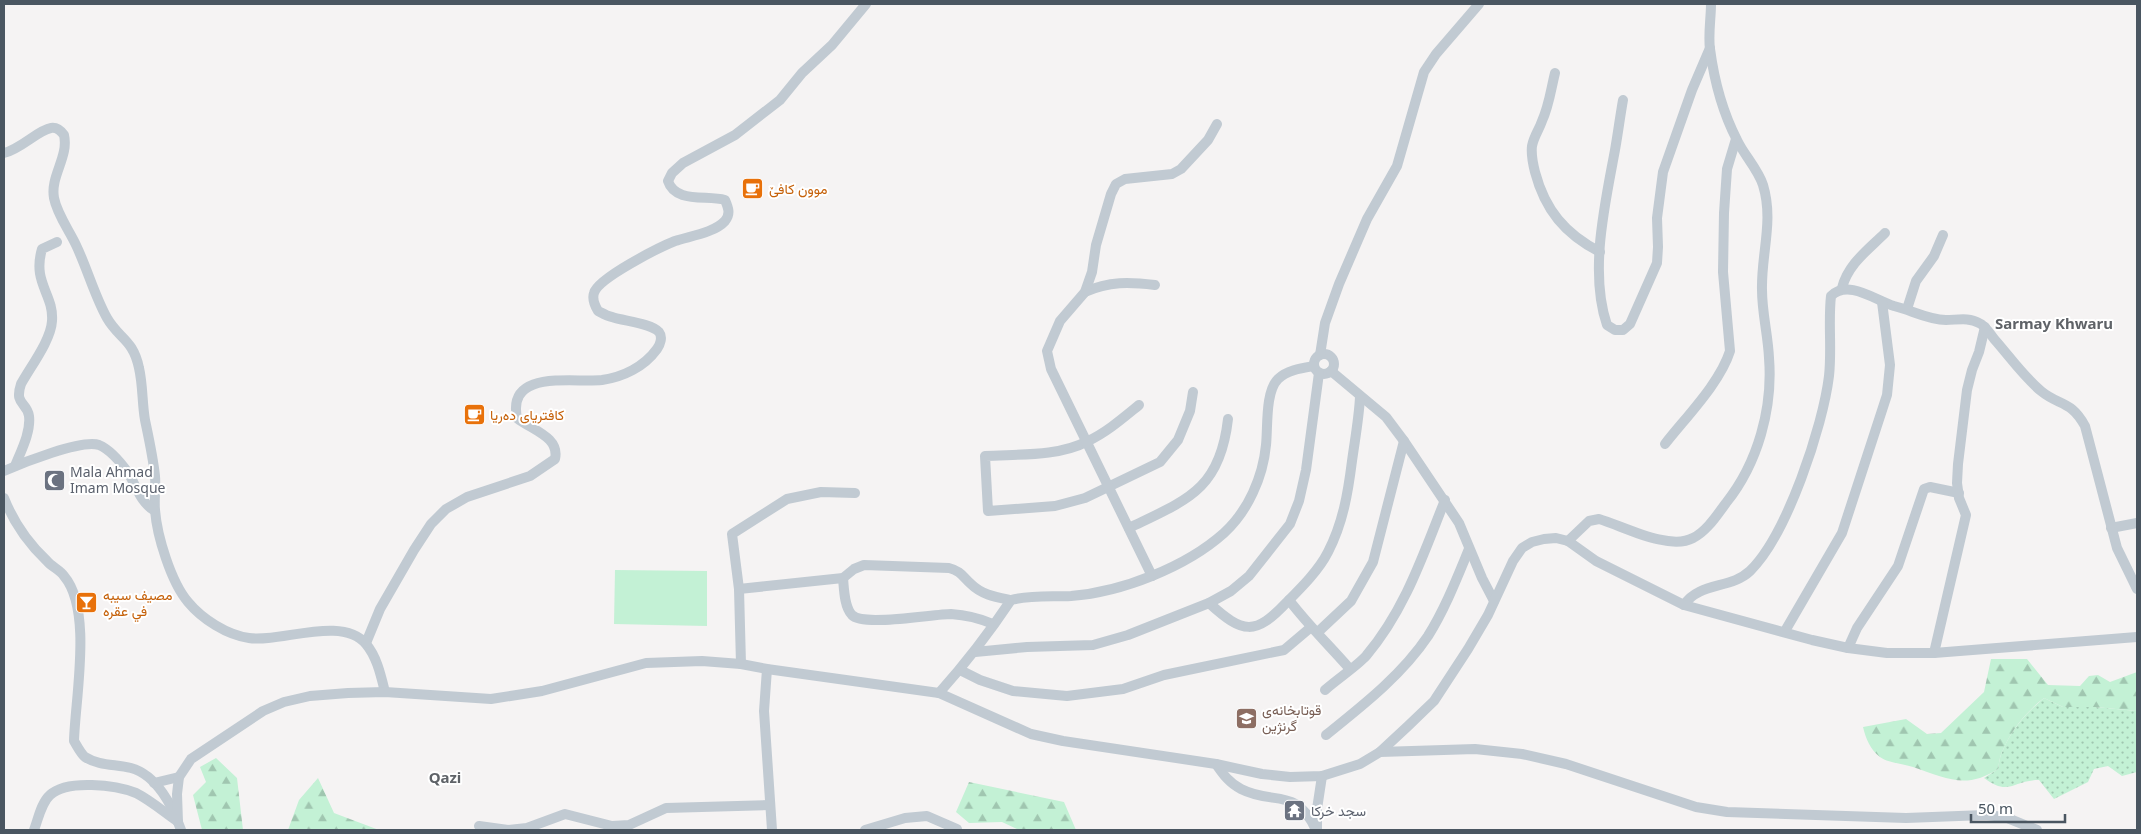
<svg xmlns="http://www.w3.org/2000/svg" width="2141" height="834" viewBox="0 0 2141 834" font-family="'Noto Sans',Vazirmatn,sans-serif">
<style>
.grass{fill:url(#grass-dots)}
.forest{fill:url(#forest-firs)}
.park{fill:#c3f1d5}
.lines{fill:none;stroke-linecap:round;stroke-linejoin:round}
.street{stroke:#c1cad2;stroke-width:10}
.labels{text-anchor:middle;stroke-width:4;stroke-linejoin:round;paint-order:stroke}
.food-label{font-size:14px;fill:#c56008;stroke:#fff;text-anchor:start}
.worship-label{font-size:14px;fill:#5b616d;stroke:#fff;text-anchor:start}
.education-label{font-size:14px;fill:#785e54;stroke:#fff;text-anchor:start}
.neighbourhood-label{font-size:15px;font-weight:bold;fill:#5f6368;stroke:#fff}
</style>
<defs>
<pattern id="grass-dots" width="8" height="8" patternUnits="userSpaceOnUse" patternTransform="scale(1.25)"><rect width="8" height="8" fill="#c3f1d5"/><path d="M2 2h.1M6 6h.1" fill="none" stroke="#a0c6b0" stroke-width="1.8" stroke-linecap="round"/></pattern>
<pattern id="forest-firs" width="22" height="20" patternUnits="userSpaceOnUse" patternTransform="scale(1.25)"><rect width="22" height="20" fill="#c3f1d5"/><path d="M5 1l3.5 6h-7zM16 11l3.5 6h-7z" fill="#a0c6b0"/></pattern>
</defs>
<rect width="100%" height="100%" fill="#f5f3f3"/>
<path class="grass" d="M2044,698L2063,707H2095L2137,711V772L2122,776L2108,766L2094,769L2088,782L2054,799L2039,780C2013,780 2009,797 1984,778L1998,769C1999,763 2000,755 2003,750C2011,730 2028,711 2044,698Z"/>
<g class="forest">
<path d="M1991,659H2027L2048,685L2080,686L2089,676L2098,675L2110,682L2137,672V711L2095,707H2063L2044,698C2028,710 2011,730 2003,750C2000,755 1999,763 1998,769C1966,790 1946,778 1913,767C1904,764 1888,763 1880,757C1870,749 1866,739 1863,727L1906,719L1927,734L1941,733L1984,692Z"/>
<polygon points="216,758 237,778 243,830 202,830 193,795 206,782 200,767"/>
<polygon points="318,778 334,813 379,830 288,830 299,800"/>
<polygon points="969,782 1064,802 1076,830 1019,830 1002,822 969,823 956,812"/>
</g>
<polygon class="park" points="615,570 707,571 707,626 614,624"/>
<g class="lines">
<g class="street">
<path d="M1555,73C1551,89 1549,106 1542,121C1539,130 1534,136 1532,146C1531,154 1533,164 1535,172C1545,210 1565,234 1600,252"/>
<path d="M1623,100C1620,117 1618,133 1615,150C1605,204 1589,272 1607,325L1615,330H1623L1630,324L1657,263L1658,247L1657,218L1663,172L1692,90L1710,48"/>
<path d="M4,153C21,149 38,130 51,128C57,127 61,131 64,135C69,157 50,176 54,198C57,214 69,230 76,245C87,268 95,297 107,318C119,339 133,339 139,368C143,385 142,403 145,420C149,439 153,457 155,476C156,487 154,499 155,510C157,536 171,582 188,602C202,619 227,635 249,638C280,643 342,615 366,644C377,657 381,676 385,692"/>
<path d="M1842,288C1848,264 1868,250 1885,233"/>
<path d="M1085,292C1109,281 1130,282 1155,285"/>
<polyline points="1907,309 1916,281 1934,256 1943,235"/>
<circle cx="1324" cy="364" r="10"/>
<polyline points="1320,355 1325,323 1339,284 1367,219 1397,166 1424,72 1436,54 1479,4"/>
<polyline points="1331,371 1386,417 1404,441 1459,523 1482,578 1494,601"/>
<path d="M1139,405C1123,418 1107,432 1088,441C1058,457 1017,454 985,456L988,511L1055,506L1085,498L1160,462L1178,440L1190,411L1193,392"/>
<path d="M1665,444C1686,417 1720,383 1730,351L1723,272L1724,213L1727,169L1736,139"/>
<path d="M15,466C21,451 31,432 29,416C27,402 14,405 21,384C31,366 51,340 52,321C54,294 32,283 42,249L57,242"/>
<path d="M4,471C22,463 82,439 99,445C111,450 122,464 129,474C137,488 141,503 155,511"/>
<path d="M4,498C13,521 29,544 47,561C52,567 60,570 64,576C93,610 75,699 74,741C77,746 81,754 85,757C99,766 116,764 131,768C157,775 173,807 181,830"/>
<path d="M1129,528C1187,500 1220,490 1228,419"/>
<polyline points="2111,528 2137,523"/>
<path d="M1568,541L1589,521L1599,519C1623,526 1669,551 1693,538C1707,531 1717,515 1726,503C1758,463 1773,408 1769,358C1768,335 1762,313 1762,290C1761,254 1774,221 1763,185C1758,169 1744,155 1737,140C1723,113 1714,79 1710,49C1708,35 1711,18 1711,4"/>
<polyline points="1152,576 1051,369 1047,351 1060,321 1085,292 1092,272 1096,245 1111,194 1116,184 1125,179 1172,174 1181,169 1208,140 1217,124"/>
<path d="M843,578C844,588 844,607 852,615C863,627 933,614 951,614C966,615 979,618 993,624"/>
<path d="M739,589L843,578L854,569L864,565L949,568C961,571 963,577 971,584C982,595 996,597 1011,600"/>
<path d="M1289,600C1308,625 1329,645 1349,668"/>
<path d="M1209,603C1243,634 1255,636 1287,602C1301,588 1319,570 1328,552C1343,523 1348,493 1352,461C1355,439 1359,418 1360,397"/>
<path d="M1684,605C1699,582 1731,589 1750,571C1787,535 1823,426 1829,376C1832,349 1828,322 1831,296C1848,279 1875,300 1894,306C1911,310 1928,320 1946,320C1957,320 1969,317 1979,323C1986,326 1990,334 1995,340C2010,357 2023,376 2041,391C2059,406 2071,400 2085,426L2117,548L2137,589"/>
<polyline points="1785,631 1842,533 1887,395 1890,365 1882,302"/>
<polyline points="1318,632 1351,601 1373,562 1404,441"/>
<path d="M366,643L380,609L414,550L431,524L446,509L467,497L530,476L555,459C560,437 532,430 517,418C507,369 572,383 602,380C623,377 644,367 657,349C660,345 663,337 659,332C651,323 623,321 612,317C607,316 602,313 598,311C595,306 592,299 594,293C598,278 660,247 675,241C690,236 714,233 725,221C731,214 728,207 725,200C706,195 675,203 668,181L672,173L683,163L735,135L780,100L802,73L832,45L866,4"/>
<polyline points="1848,648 1857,628 1898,566 1924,489 1930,487 1959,493"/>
<polyline points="975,652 1027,647 1093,645 1128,635 1209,603 1231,591 1249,576 1290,524 1299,501 1306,470 1319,373"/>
<polyline points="1934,653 1966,515 1959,498 1957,483 1958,464 1967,390 1972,370 1979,352 1985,327"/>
<polyline points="741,664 739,589 732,534 787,499 821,492 855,493"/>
<polyline points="767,669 764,711 772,830"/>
<polyline points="960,670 980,680 1013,691 1067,696 1123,689 1164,675 1284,650 1310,628"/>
<path d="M1325,690C1336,680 1357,666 1366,656C1405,610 1423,555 1445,500"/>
<path d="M939,693C965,664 989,633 1011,600C1031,595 1051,597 1071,596C1122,592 1186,567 1224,533C1248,511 1263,477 1266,445C1268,427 1265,392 1278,379C1287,370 1302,368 1314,366"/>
<path d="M1326,735C1362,706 1402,675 1428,636C1445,609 1457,578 1469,549"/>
<polyline points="1380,752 1475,749 1522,754 1566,764 1696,807 1727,812 1906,818 1985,815 2005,817 2037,830"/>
<path d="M1216,764C1223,774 1229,783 1241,789C1274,806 1296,786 1316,830"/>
<polyline points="154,783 179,777"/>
<polyline points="178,822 177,794 179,777 191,759 263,711 284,702 310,696 348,693 385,692 491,699 542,691 646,663 702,661 741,664 767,669 939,693 1031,734 1063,741 1216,764 1262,774 1290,777 1322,776 1360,764 1380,752 1408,726 1434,701 1468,649 1488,615 1513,561 1522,548 1532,542 1544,539 1556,538 1568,541 1596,561 1684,605 1812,640 1848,648 1887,653 1934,653 2137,637"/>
<polyline points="479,826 508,830 527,828 565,814 612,826 629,825 666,808 769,805"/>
<polyline points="1317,829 1317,809 1322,776"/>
<path d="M34,830C38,820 41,803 50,795C67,779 116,785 136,793C150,800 164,812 177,821"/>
<polyline points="865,830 905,818 927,816 957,829"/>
</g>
</g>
<defs>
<symbol id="cafe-square" viewBox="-11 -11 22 22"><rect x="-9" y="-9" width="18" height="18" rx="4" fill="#e8710a" stroke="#fff"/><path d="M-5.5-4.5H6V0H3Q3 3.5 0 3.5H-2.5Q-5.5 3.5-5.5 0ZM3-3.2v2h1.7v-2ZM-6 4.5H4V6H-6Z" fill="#fff"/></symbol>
<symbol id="mosque-square" viewBox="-11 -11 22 22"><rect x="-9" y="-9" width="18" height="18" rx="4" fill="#6b7280" stroke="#fff"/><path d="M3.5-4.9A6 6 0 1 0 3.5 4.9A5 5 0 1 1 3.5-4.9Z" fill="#fff"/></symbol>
<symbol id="bar-square" viewBox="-11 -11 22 22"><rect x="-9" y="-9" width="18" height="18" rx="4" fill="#e8710a" stroke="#fff"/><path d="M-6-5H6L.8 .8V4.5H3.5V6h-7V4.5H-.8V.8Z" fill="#fff"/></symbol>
<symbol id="school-square" viewBox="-11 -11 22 22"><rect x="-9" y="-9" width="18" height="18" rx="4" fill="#8d6e63" stroke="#fff"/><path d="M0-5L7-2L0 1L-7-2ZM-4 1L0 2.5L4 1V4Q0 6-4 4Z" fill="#fff"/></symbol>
<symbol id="temple-square" viewBox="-11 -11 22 22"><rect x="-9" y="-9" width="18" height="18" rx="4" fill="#6b7280" stroke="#fff"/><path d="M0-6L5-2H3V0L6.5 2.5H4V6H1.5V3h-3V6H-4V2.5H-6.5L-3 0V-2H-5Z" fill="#fff"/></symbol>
</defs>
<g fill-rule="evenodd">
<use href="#cafe-square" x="740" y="176" width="25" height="25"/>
<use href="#cafe-square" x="462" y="402" width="25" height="25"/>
<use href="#mosque-square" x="42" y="468" width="25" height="25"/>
<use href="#bar-square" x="74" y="590" width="25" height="25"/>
<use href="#school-square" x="1234" y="706" width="25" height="25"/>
<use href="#temple-square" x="1282" y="798" width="25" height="25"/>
</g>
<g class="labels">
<g class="food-label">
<text x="769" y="194">موون کافێ</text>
<text x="490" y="420">کافتریای دەریا</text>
<text x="103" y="600">مصيف سيبه<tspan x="103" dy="16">في عقره</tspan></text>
</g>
<g class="worship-label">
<text x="70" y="477">Mala Ahmad<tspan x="70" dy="16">Imam Mosque</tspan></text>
<text x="1311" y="816">سجد خركا</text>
</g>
<g class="education-label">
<text x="1262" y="715">قوتابخانەی<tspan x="1262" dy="16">گرنژین</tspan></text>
</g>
<g class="neighbourhood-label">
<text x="2054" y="329">Sarmay Khwaru</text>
<text x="445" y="783">Qazi</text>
</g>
</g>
<rect width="2141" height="834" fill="none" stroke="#4a5661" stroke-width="10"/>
<path d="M1971 814v8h94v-8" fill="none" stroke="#4a5661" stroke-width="2.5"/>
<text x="1978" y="814" font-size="15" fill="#4a5661" stroke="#ffffff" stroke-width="4" paint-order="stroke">50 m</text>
</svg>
